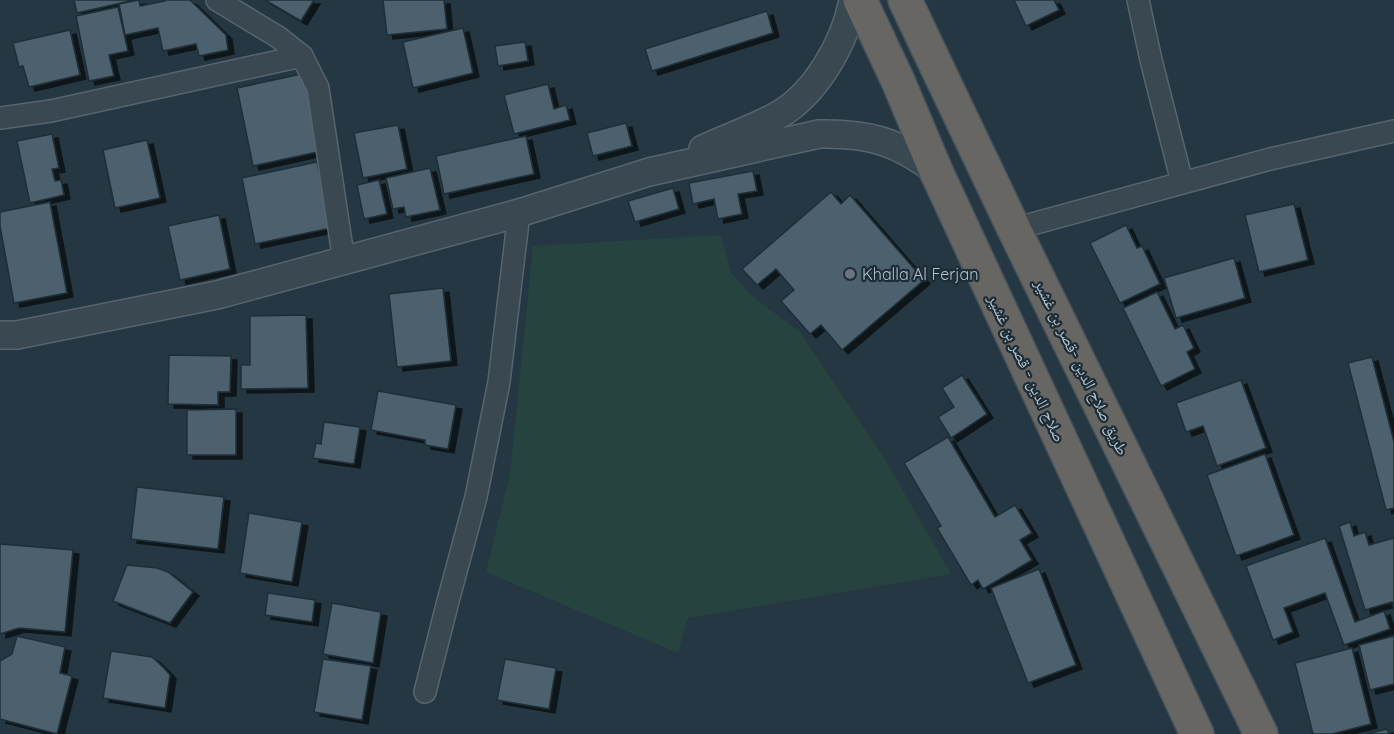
<svg xmlns="http://www.w3.org/2000/svg" width="1394" height="734" viewBox="0 0 1394 734" font-family="Quicksand,'Noto Naskh Arabic',sans-serif">
<style>
.green{fill:#264340}
.building{fill:#4d616d;stroke:#1f2f39;stroke-width:1.5;filter:url(#shadow)}
.lines{fill:none;stroke-linecap:round;stroke-linejoin:round}
.minor-casing{stroke:#56656f;stroke-width:24}
.tertiary-casing{stroke:#56656f;stroke-width:30}
.trunk-casing{stroke:#43525c;stroke-width:36}
.minor{stroke:#394851;stroke-width:21}
.tertiary{stroke:#394851;stroke-width:27}
.trunk{stroke:#686663;stroke-width:33}
.worship-dot{fill:#6b7280;stroke:#1d2d37;stroke-width:2}
.labels{text-anchor:middle;stroke-width:4.5;stroke-linejoin:round;paint-order:stroke}
.poi-label{font-size:16px;fill:#b5c2cc;stroke:#1d2d37;text-anchor:start}
.street-label{font-size:16px;fill:#b5c2cc;stroke:#1d2d37}
</style>
<defs>
<filter id="shadow"><feDropShadow dx="6" dy="4" stdDeviation="0" flood-color="#0009"/></filter>
</defs>
<rect width="100%" height="100%" fill="#243742"/>
<polygon class="green" points="721,235 731,273 752,296 800,332 885,459 951,574 688,618 678,653 486,572 510,474 533,246"/>
<g class="building">
<polygon points="74,0 134,0 77,13"/>
<polygon points="139,0 140,6 165,1 165,0 190,0 226,35 228,50 199,56 196,44 163,51 158,28 125,35 119,4"/>
<polygon points="265,0 314,0 301,21"/>
<polygon points="383,0 444,0 447,29 387,35"/>
<polygon points="1014,0 1054,0 1059,10 1026,26"/>
<polygon points="118,7 128,51 109,55 114,76 89,81 76,16"/>
<polygon points="767,11 773,33 652,71 645,49"/>
<polygon points="463,28 473,73 413,88 403,42"/>
<polygon points="70,30 80,75 29,87 23,66 19,67 13,43"/>
<polygon points="525,42 528,61 498,66 495,46"/>
<polygon points="306,73 322,151 253,166 237,88"/>
<polygon points="548,84 554,109 566,105 570,120 514,134 504,95"/>
<polygon points="626,123 632,146 593,156 587,133"/>
<polygon points="398,125 407,169 363,178 354,133"/>
<polygon points="52,134 59,168 52,169 55,181 61,180 64,195 30,203 17,141"/>
<polygon points="526,136 534,174 444,194 436,156"/>
<polygon points="147,140 160,198 115,208 103,150"/>
<polygon points="317,162 331,228 255,244 242,178"/>
<polygon points="430,168 440,210 406,217 404,207 393,209 386,178"/>
<polygon points="753,171 757,191 738,194 742,214 718,219 714,199 693,204 689,183"/>
<polygon points="379,180 387,214 364,219 357,185"/>
<polygon points="673,188 679,209 635,222 628,201"/>
<polygon points="831,192 841,204 850,195 924,280 842,350 821,325 810,334 781,301 794,290 776,269 757,285 742,269"/>
<polygon points="50,202 67,293 14,303 0,226 0,212"/>
<polygon points="1294,204 1308,260 1259,272 1245,215"/>
<polygon points="219,215 230,269 180,280 168,226"/>
<polygon points="1126,225 1137,248 1142,246 1160,284 1120,303 1090,243"/>
<polygon points="1234,258 1245,298 1176,318 1164,278"/>
<polygon points="443,288 451,361 397,367 389,294"/>
<polygon points="1157,292 1175,329 1183,325 1194,348 1187,352 1195,369 1161,386 1123,308"/>
<polygon points="306,315 308,388 241,389 241,365 250,365 250,316"/>
<polygon points="169,355 231,356 230,392 218,392 218,405 168,404"/>
<polygon points="1372,357 1394,442 1394,508 1386,510 1348,363"/>
<polygon points="962,375 987,414 951,438 938,417 954,407 942,388"/>
<polygon points="1241,380 1266,448 1217,466 1203,426 1186,432 1176,403"/>
<polygon points="378,391 456,405 448,449 425,445 425,440 371,430"/>
<polygon points="236,409 236,455 187,455 187,410"/>
<polygon points="324,422 360,427 354,464 313,458 316,443 321,444"/>
<polygon points="948,437 995,517 1015,505 1032,533 1020,540 1032,560 983,589 978,580 971,585 937,528 941,526 904,463"/>
<polygon points="1265,454 1294,535 1236,556 1207,475"/>
<polygon points="137,487 224,497 218,549 131,539"/>
<polygon points="249,513 302,522 292,582 240,573"/>
<polygon points="1350,522 1354,536 1365,532 1369,545 1394,538 1394,610 1392,602 1365,610 1339,526"/>
<polygon points="1325,538 1355,622 1384,611 1390,629 1344,645 1325,593 1284,608 1293,632 1273,640 1246,566"/>
<polygon points="0,544 73,550 65,632 19,628 0,634"/>
<polygon points="127,565 157,568 168,572 193,592 170,623 113,601"/>
<polygon points="1039,569 1076,665 1028,683 991,588"/>
<polygon points="268,593 315,600 312,622 265,615"/>
<polygon points="332,603 381,612 373,663 323,654"/>
<polygon points="17,636 65,647 60,673 72,676 57,734 0,719 0,661 12,654"/>
<polygon points="1394,636 1394,684 1370,690 1359,645"/>
<polygon points="1352,648 1371,724 1332,734 1313,734 1295,663"/>
<polygon points="111,651 152,657 164,668 170,675 165,708 103,698"/>
<polygon points="323,659 371,666 362,720 314,712"/>
<polygon points="505,659 556,668 549,709 497,700"/>
<polygon points="1387,729 1389,734 1366,734"/>
</g>
<g class="lines">
<defs>
<g id="minor">
<polyline points="217,0 278,37 302,56 318,88 344,262"/>
<polyline points="1138,0 1151,60 1182,182"/>
<polyline points="0,118 51,111 302,56"/>
<polyline points="1014,229 1270,159 1394,131"/>
<polyline points="425,692 447,605 476,497 499,382 519,213"/>
</g>
<g id="tertiary">
<path d="M703,149C727,138 752,129 775,117C815,96 845,43 853,0"/>
<path d="M0,335H17L217,295L519,213L649,172L819,134C868,133 897,141 936,171"/>
</g>
<g id="trunk">
<polyline points="860,0 898,81 936,171 1197,734"/>
<polyline points="905,0 1014,229 1261,734"/>
</g>
</defs>
<use href="#minor" class="minor-casing"/>
<use href="#tertiary" class="tertiary-casing"/>
<use href="#trunk" class="trunk-casing"/>
<use href="#minor" class="minor"/>
<use href="#tertiary" class="tertiary"/>
<use href="#trunk" class="trunk"/>
</g>
<circle class="worship-dot" cx="850" cy="274" r="6"/>
<g class="labels">
<g class="poi-label">
<text x="862" y="280">Khalla Al Ferjan</text>
</g>
<g class="street-label">
<text transform="translate(1082 367) rotate(64)" y="6">طريق صلاح الدين -قصر بن غشير</text>
<text transform="translate(1027 368) rotate(65)" y="6">صلاح الدين - قصر بن غشير</text>
</g>
</g>
</svg>
